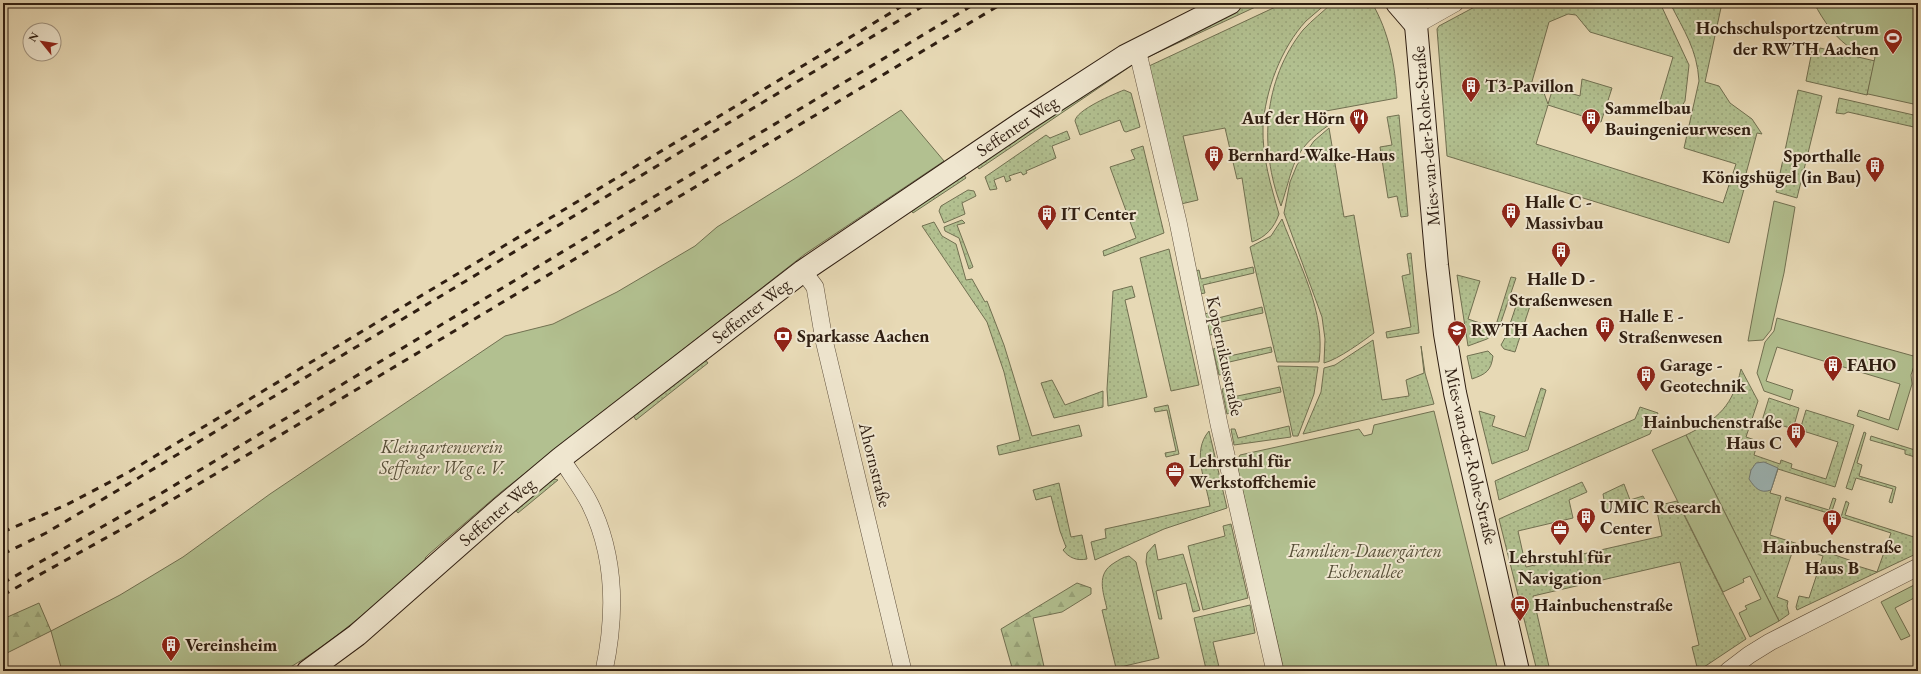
<svg xmlns="http://www.w3.org/2000/svg" width="1921" height="674" viewBox="0 0 1921 674" font-family="'EB Garamond',serif">
<style>
.grass{fill:url(#grass-dots);stroke:#717051}
.forest{fill:url(#forest-firs);stroke:#717051}
.green{fill:#b2c090;stroke:#717051}
.water{fill:#9cb7b9;stroke:#717a76}
.lines{fill:none;stroke-linecap:round;stroke-linejoin:round}
.street-casing{stroke:#5e4e3b;stroke-width:18}
.secondary-casing{stroke:#301f12;stroke-width:24}
.street{stroke:#efe6cf;stroke-width:17}
.secondary{stroke:#efe6cf;stroke-width:22}
.rail{stroke:#301f12;stroke-width:3;stroke-dasharray:7 7;stroke-linecap:butt}
.labels{text-anchor:middle;stroke-width:4;stroke-linejoin:round;paint-order:stroke}
.poi-label{font-size:18px;font-weight:bold;fill:#301f12;stroke:#efe6cf;text-anchor:start}
.street-label{font-size:18px;fill:#301f12;stroke:#efe6cf}
.park-label{font-size:18px;font-style:italic;fill:#574f38;stroke:#efe6cf}
</style>
<defs>
<pattern id="grass-dots" width="8" height="8" patternUnits="userSpaceOnUse"><rect width="8" height="8" fill="#b2c090"/><path d="M2 2h.1M6 6h.1" fill="none" stroke="#99a57b" stroke-width="1.8" stroke-linecap="round"/></pattern>
<pattern id="forest-firs" width="22" height="20" patternUnits="userSpaceOnUse"><rect width="22" height="20" fill="#b2c090"/><path d="M5 1l3.5 6h-7zM16 11l3.5 6h-7z" fill="#99a57b"/></pattern>
</defs>
<rect width="100%" height="100%" fill="#e7d9b5"/>
<filter id="stains"><feTurbulence type="fractalNoise" baseFrequency=".005" numOctaves="4"/><feColorMatrix values="0 0 0 0 .2 0 0 0 0 .09 0 0 0 0 .02 0 0 0 .5 -.17"/></filter>
<radialGradient id="worn" r=".72"><stop offset=".6" stop-color="#630" stop-opacity="0"/><stop offset="1" stop-color="#630" stop-opacity=".3"/></radialGradient>
<g class="grass">
<polygon points="1247,3 1264,3 1150,56 1156,45"/>
<path d="M1284,3H1327C1320,9 1313,15 1306,21C1281,48 1265,91 1263,127C1262,157 1271,186 1279,214C1274,228 1266,237 1252,242L1242,178L1237,179L1225,128L1183,136L1198,200L1181,204L1149,66Z"/>
<path d="M1332,3H1372C1389,32 1395,65 1397,98L1326,111L1329,125C1291,151 1294,167 1281,206C1259,148 1263,80 1303,30C1312,20 1323,12 1332,3Z"/>
<path d="M1482,3H1660L1689,65L1685,101L1680,109L1674,113L1657,111L1673,57L1590,32L1576,15L1568,14L1549,22L1531,85L1544,93L1548,104L1553,88L1580,96L1582,79L1612,88L1601,122L1548,105L1536,144L1723,203L1736,164L1684,148L1699,81C1697,49 1684,31 1670,3H1722L1705,82L1719,86L1730,103L1752,119L1762,134L1757,133L1744,181L1746,182L1729,243L1447,156L1437,29L1439,26Z"/>
<polygon points="1820,48 1875,61 1867,95 1806,81 1812,51 1819,52"/>
<polygon points="1126,65 1131,66 979,169 975,163"/>
<path d="M1124,90L1131,93L1140,127L1126,132L1124,131L1120,120L1080,135L1075,121C1076,110 1114,94 1124,90Z"/>
<polygon points="1798,90 1822,96 1797,198 1776,192"/>
<polygon points="1839,98 1918,116 1918,128 1848,112 1844,114 1836,113"/>
<polygon points="1399,115 1408,216 1401,217 1397,196 1388,198 1380,147 1392,145 1387,117"/>
<path d="M1329,128L1344,217L1354,215L1374,333C1363,341 1339,359 1324,363L1325,339L1322,317L1284,213L1290,182L1297,165L1314,141Z"/>
<polygon points="1067,131 1070,139 1052,146 1056,158 1026,171 1027,173 1023,175 1021,172 1009,176 1011,180 1006,182 1004,176 994,180 997,189 990,190 985,177 1046,135 1050,138"/>
<polygon points="1143,146 1164,233 1104,256 1103,251 1136,238 1110,167 1135,159 1131,150"/>
<polygon points="962,172 966,178 913,213 909,207"/>
<polygon points="968,190 974,191 976,196 962,203 965,214 944,223 939,211 941,206"/>
<path d="M1282,219C1299,265 1326,311 1319,362H1277L1250,247L1271,236Z"/>
<polygon points="962,220 965,223 957,225 973,267 969,269 959,238 945,231 944,227"/>
<polygon points="934,222 942,236 956,244 966,280 972,279 985,302 987,301 1004,345 1032,436 1079,425 1082,436 999,455 997,446 1020,440 1004,372 987,322 922,226"/>
<polygon points="1169,249 1199,385 1171,391 1140,258"/>
<polygon points="1411,253 1419,333 1387,338 1386,332 1411,327 1402,276 1410,274 1407,254"/>
<polygon points="1253,267 1254,273 1203,285 1205,293 1200,294 1195,271 1199,270 1201,279"/>
<polygon points="1457,275 1480,281 1468,319 1495,328 1511,277 1516,278 1498,331 1487,339 1468,346"/>
<polygon points="1132,286 1135,297 1125,300 1147,397 1108,406 1107,389 1113,291"/>
<polygon points="1518,300 1531,303 1515,352 1504,349 1501,345 1506,336"/>
<polygon points="1262,307 1263,313 1212,324 1215,334 1210,335 1205,314 1208,313 1210,320"/>
<polygon points="1373,340 1382,400 1409,396 1406,380 1424,373 1421,346 1425,373 1434,404 1303,434 1321,392 1324,368 1335,365"/>
<polygon points="1271,347 1272,352 1221,364 1223,374 1219,375 1213,349 1217,348 1220,358"/>
<path d="M1488,351L1493,356C1491,371 1486,374 1472,379L1467,356Z"/>
<polygon points="704,358 708,363 636,420 632,414"/>
<polygon points="1278,366 1318,367 1314,394 1298,436 1293,436"/>
<path d="M1741,369L1758,401L1746,437L1758,441L1754,455L1780,464L1781,460L1792,464L1791,468L1826,479L1838,442L1800,430L1806,410L1854,425L1835,487L1778,469L1770,493L1781,496L1770,535L1820,551L1822,548L1833,551L1832,554L1852,561L1851,564L1877,572L1891,533L1841,517L1846,501L1849,503L1845,515L1917,538L1918,536V553L1797,610L1796,607L1799,596L1809,598L1823,556L1794,547L1777,597L1788,601L1787,606L1789,614L1779,621L1686,435C1719,419 1733,405 1741,369Z"/>
<polygon points="1052,380 1065,405 1103,391 1103,407 1054,418 1041,383"/>
<polygon points="1280,387 1281,392 1230,403 1232,412 1227,414 1222,389 1226,388 1228,398"/>
<polygon points="1541,388 1546,390 1528,450 1492,464 1479,411 1495,416 1492,426 1525,437"/>
<polygon points="1769,398 1799,408 1793,429 1765,420 1763,424 1761,424"/>
<polygon points="1168,405 1179,454 1166,457 1165,453 1176,451 1167,410 1155,412 1154,408"/>
<polygon points="1640,407 1658,413 1650,434 1499,500 1495,481 1635,419"/>
<polygon points="1289,426 1291,437 1234,445 1231,429 1235,429 1238,438"/>
<path d="M1209,431L1227,508L1164,529L1095,560L1091,542L1106,538L1105,529L1210,506C1206,481 1191,452 1209,431Z"/>
<polygon points="1864,432 1866,433 1857,463 1862,465 1859,476 1896,487 1892,503 1889,502 1893,489 1856,478 1852,490 1846,488"/>
<polygon points="1871,436 1918,451 1918,455 1916,455 1915,457 1905,454 1905,450 1870,440"/>
<polygon points="554,479 558,480 518,513 513,507 549,480"/>
<polygon points="1582,482 1587,492 1569,500 1573,518 1518,531 1526,567 1662,536 1656,506 1677,501 1746,639 1698,671 1692,647 1699,645 1680,562 1533,596 1550,671 1537,671 1499,519"/>
<path d="M1059,483L1071,537L1082,535L1087,559C1077,561 1069,558 1063,550L1066,547L1060,531L1051,496L1036,500L1033,490Z"/>
<polygon points="1624,484 1630,500 1643,496 1646,502 1606,511 1603,494"/>
<polygon points="1786,497 1829,510 1833,498 1836,499 1831,514 1785,500"/>
<polygon points="1231,524 1248,598 1203,610 1188,546 1225,536 1223,526"/>
<polygon points="1155,544 1158,560 1183,554 1200,610 1193,612 1186,583 1156,591 1162,619 1159,619 1146,562 1147,553"/>
<path d="M1129,556L1136,562L1159,658L1116,668L1102,610L1107,609C1103,591 1096,574 1114,563C1119,560 1123,557 1129,556Z"/>
<polygon points="1250,605 1255,633 1213,642 1219,667 1206,669 1194,618"/>
</g>
<g class="forest">
<polygon points="1077,583 1091,588 1091,594 1062,612 1033,618 1045,671 1013,671 1001,629"/>
<polygon points="39,603 51,631 3,655 3,619"/>
</g>
<g class="green">
<path d="M1814,3H1918V105L1868,94L1867,95L1875,57C1868,55 1860,54 1854,50C1836,40 1823,20 1814,3Z"/>
<path d="M901,110L944,161L805,254L501,492L429,554L425,558L426,560C380,600 336,641 284,671H62L51,631L120,595L183,557L270,494L505,336L553,324L617,292L695,246L717,227L799,176Z"/>
<polygon points="1774,201 1795,207 1784,273 1771,330 1763,340 1748,341"/>
<polygon points="1777,318 1917,357 1911,375 1912,384 1898,430 1857,416 1859,410 1889,420 1900,384 1777,347 1766,381 1793,390 1790,400 1764,391 1757,373 1765,342 1774,331"/>
<polygon points="1434,411 1498,671 1284,671 1236,462 1240,455 1359,429 1364,436 1372,434 1374,425"/>
<polygon points="1686,435 1779,621 1750,637 1739,613 1747,609 1745,606 1761,599 1750,576 1743,579 1744,582 1723,592 1652,450"/>
<polygon points="1918,583 1918,596 1895,608 1910,636 1901,640 1881,602"/>
</g>
<path class="water" d="M1764,462L1778,468L1771,490C1760,494 1755,488 1749,479L1751,470L1756,463Z"/>
<g class="lines">
<defs>
<g id="street">
<polyline points="1416,25 1455,3"/>
<polyline points="1137,49 1178,222 1219,424 1275,671"/>
<polyline points="803,271 815,287 824,340 903,671"/>
<path d="M561,458C570,473 582,488 590,504C616,557 616,615 604,671"/>
<polyline points="1728,671 1749,655 1770,642 1918,567"/>
</g>
<g id="secondary">
<polyline points="1397,3 1416,25"/>
<polyline points="1417,3 1416,25 1437,265 1445,334 1455,393 1518,671"/>
<polyline points="308,671 357,635 500,509 561,458 803,271 1023,122 1125,56 1230,3"/>
</g>
</defs>
<use href="#street" class="street-casing"/>
<use href="#secondary" class="secondary-casing"/>
<use href="#street" class="street"/>
<use href="#secondary" class="secondary"/>
<g class="rail">
<polyline points="3,532 66,505 127,473 907,3"/>
<polyline points="3,554 46,533 130,483 928,3"/>
<polyline points="3,583 160,494 976,3"/>
<polyline points="3,595 140,519 1003,3"/>
</g>
</g>
<defs>
<symbol id="stadium-pin" viewBox="-11 -11 22 30"><path d="M0 17L-7.5 6A9.5 9.5 0 1 1 7.5 6Z" fill="#8f2418" stroke="#efe6cf"/><path d="M0-5a6.5 5 0 1 0 0 10a6.5 5 0 1 0 0-10ZM-3.5-1.8h7v3.6h-7Z" fill="#fff"/></symbol>
<symbol id="building-pin" viewBox="-11 -11 22 30"><path d="M0 17L-7.5 6A9.5 9.5 0 1 1 7.5 6Z" fill="#8f2418" stroke="#efe6cf"/><path d="M-4-6H4V6H1V3H-1V6H-4ZM-2.5-4.3h1.7v1.8h-1.7ZM.8-4.3h1.7v1.8H.8ZM-2.5-1h1.7V.8h-1.7ZM.8-1h1.7V.8H.8Z" fill="#fff"/></symbol>
<symbol id="restaurant-pin" viewBox="-11 -11 22 30"><path d="M0 17L-7.5 6A9.5 9.5 0 1 1 7.5 6Z" fill="#8f2418" stroke="#efe6cf"/><path d="M-5-6h1v4h1v-4h1v4h1v-4h1v5L-1.5 .5V6h-2V.5L-5-1ZM5-6V6H3V1.5H1.5Q1.5-4 5-6Z" fill="#fff"/></symbol>
<symbol id="university-pin" viewBox="-11 -11 22 30"><path d="M0 17L-7.5 6A9.5 9.5 0 1 1 7.5 6Z" fill="#8f2418" stroke="#efe6cf"/><path d="M0-5L7-2L0 1L-7-2ZM-4 1L0 2.5L4 1V4Q0 6-4 4Z" fill="#fff"/></symbol>
<symbol id="bank-pin" viewBox="-11 -11 22 30"><path d="M0 17L-7.5 6A9.5 9.5 0 1 1 7.5 6Z" fill="#8f2418" stroke="#efe6cf"/><path d="M-6-4H6V4H-6ZM0-2.3a2.3 2.3 0 1 0 0 4.6a2.3 2.3 0 1 0 0-4.6Z" fill="#fff"/></symbol>
<symbol id="office-pin" viewBox="-11 -11 22 30"><path d="M0 17L-7.5 6A9.5 9.5 0 1 1 7.5 6Z" fill="#8f2418" stroke="#efe6cf"/><path d="M-6-3h4V-5.5h4V-3h4V5H-6ZM-1-4.5V-3h2v-1.5ZM-6 0V1H6V0Z" fill="#fff"/></symbol>
<symbol id="bus-pin" viewBox="-11 -11 22 30"><path d="M0 17L-7.5 6A9.5 9.5 0 1 1 7.5 6Z" fill="#8f2418" stroke="#efe6cf"/><path d="M-5-6H5V4H4V6H2V4H-2V6H-4V4H-5ZM-3.5-4V0h7V-4ZM-3.5 1.2v1.5H-2V1.2ZM2 1.2v1.5H3.5V1.2Z" fill="#fff"/></symbol>
</defs>
<g fill-rule="evenodd">
<use href="#stadium-pin" x="1882" y="27" width="22" height="30"/>
<use href="#building-pin" x="1460" y="75" width="22" height="30"/>
<use href="#restaurant-pin" x="1348" y="107" width="22" height="30"/>
<use href="#building-pin" x="1580" y="107" width="22" height="30"/>
<use href="#building-pin" x="1203" y="144" width="22" height="30"/>
<use href="#building-pin" x="1864" y="155" width="22" height="30"/>
<use href="#building-pin" x="1500" y="201" width="22" height="30"/>
<use href="#building-pin" x="1036" y="203" width="22" height="30"/>
<use href="#building-pin" x="1550" y="240" width="22" height="30"/>
<use href="#building-pin" x="1594" y="315" width="22" height="30"/>
<use href="#university-pin" x="1446" y="319" width="22" height="30"/>
<use href="#bank-pin" x="772" y="325" width="22" height="30"/>
<use href="#building-pin" x="1822" y="354" width="22" height="30"/>
<use href="#building-pin" x="1635" y="364" width="22" height="30"/>
<use href="#building-pin" x="1785" y="421" width="22" height="30"/>
<use href="#office-pin" x="1164" y="460" width="22" height="30"/>
<use href="#building-pin" x="1575" y="506" width="22" height="30"/>
<use href="#building-pin" x="1821" y="508" width="22" height="30"/>
<use href="#office-pin" x="1549" y="518" width="22" height="30"/>
<use href="#bus-pin" x="1509" y="594" width="22" height="30"/>
<use href="#building-pin" x="160" y="634" width="22" height="30"/>
</g>
<g class="labels">
<g class="poi-label">
<text x="1879" y="34" text-anchor="end">Hochschulsportzentrum<tspan x="1879" dy="21">der RWTH Aachen</tspan></text>
<text x="1485" y="92">T3-Pavillon</text>
<text x="1605" y="114">Sammelbau<tspan x="1605" dy="21">Bauingenieurwesen</tspan></text>
<text x="1345" y="124" text-anchor="end">Auf der Hörn</text>
<text x="1228" y="161">Bernhard-Walke-Haus</text>
<text x="1861" y="162" text-anchor="end">Sporthalle<tspan x="1861" dy="21">Königshügel (in Bau)</tspan></text>
<text x="1525" y="208">Halle C -<tspan x="1525" dy="21">Massivbau</tspan></text>
<text x="1061" y="220">IT Center</text>
<text x="1561" y="285" text-anchor="middle">Halle D -<tspan x="1561" dy="21">Straßenwesen</tspan></text>
<text x="1619" y="322">Halle E -<tspan x="1619" dy="21">Straßenwesen</tspan></text>
<text x="1471" y="336">RWTH Aachen</text>
<text x="797" y="342">Sparkasse Aachen</text>
<text x="1660" y="371">Garage -<tspan x="1660" dy="21">Geotechnik</tspan></text>
<text x="1847" y="371">FAHO</text>
<text x="1782" y="428" text-anchor="end">Hainbuchenstraße<tspan x="1782" dy="21">Haus C</tspan></text>
<text x="1189" y="467">Lehrstuhl für<tspan x="1189" dy="21">Werkstoffchemie</tspan></text>
<text x="1600" y="513">UMIC Research<tspan x="1600" dy="21">Center</tspan></text>
<text x="1832" y="553" text-anchor="middle">Hainbuchenstraße<tspan x="1832" dy="21">Haus B</tspan></text>
<text x="1560" y="563" text-anchor="middle">Lehrstuhl für<tspan x="1560" dy="21">Navigation</tspan></text>
<text x="1534" y="611">Hainbuchenstraße</text>
<text x="185" y="651">Vereinsheim</text>
</g>
<g class="street-label">
<text transform="translate(1017 126) rotate(-34)" y="6">Seffenter Weg</text>
<text transform="translate(1426 136) rotate(-95)" y="6">Mies-van-der-Rohe-Straße</text>
<text transform="translate(751 311) rotate(-38)" y="6">Seffenter Weg</text>
<text transform="translate(1225 356) rotate(78)" y="6">Kopernikusstraße</text>
<text transform="translate(1471 456) rotate(77)" y="6">Mies-van-der-Rohe-Straße</text>
<text transform="translate(875 465) rotate(76)" y="6">Ahornstraße</text>
<text transform="translate(497 512) rotate(-41)" y="6">Seffenter Weg</text>
</g>
<g class="park-label">
<text x="442" y="453">Kleingartenverein<tspan x="442" dy="21">Seffenter Weg e. V.</tspan></text>
<text x="1365" y="557">Familien-Dauergärten<tspan x="1365" dy="21">Eschenallee</tspan></text>
</g>
</g>
<rect width="1921" height="674" fill="none" stroke="#e7d9b5" stroke-width="16"/>
<rect x="4" y="4" width="1913" height="666" fill="none" stroke="#301f12" stroke-width="2"/>
<rect x="8" y="8" width="1905" height="658" fill="none" stroke="#301f12"/>
<g transform="translate(42 42) rotate(300)"><circle r="19" fill="#efe6cf" stroke="#a39683"/>
<path d="M0-3L7 15L0 10L-7 15Z" fill="#8f2418"/>
<text y="-6" font-size="11" font-weight="bold" text-anchor="middle" fill="#301f12">N</text>
</g>
<rect width="100%" height="100%" filter="url(#stains)"/>
<rect width="100%" height="100%" fill="url(#worn)"/>
</svg>
